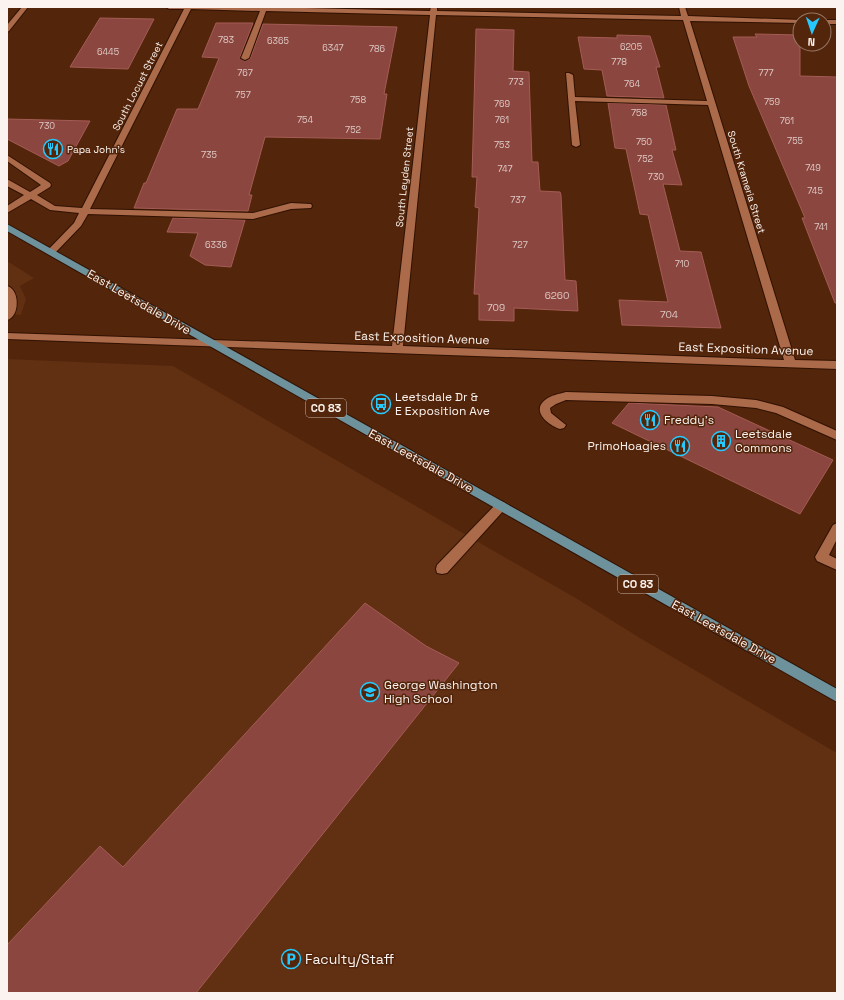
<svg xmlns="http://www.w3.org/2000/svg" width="844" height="1000" viewBox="0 0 844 1000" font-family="'Space Grotesk',sans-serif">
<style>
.built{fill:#612f12}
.building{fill:#8b463f;stroke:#a45c54}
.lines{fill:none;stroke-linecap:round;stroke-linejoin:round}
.minor-casing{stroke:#301102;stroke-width:2}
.major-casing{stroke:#301102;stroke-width:2}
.minor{fill:#ab6a49;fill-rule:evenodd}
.major{fill:#6e929c;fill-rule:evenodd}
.labels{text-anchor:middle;stroke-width:3;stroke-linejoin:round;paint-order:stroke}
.far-number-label{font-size:9px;fill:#dec8c3}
.far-street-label{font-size:10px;fill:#faf3ef;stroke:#53250b}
.far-poi-label{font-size:10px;fill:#faf3ef;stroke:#53250b;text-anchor:start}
.number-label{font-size:10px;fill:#dec8c3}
.shield{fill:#53250b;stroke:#c8b5ab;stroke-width:1}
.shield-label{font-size:11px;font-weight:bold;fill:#faf3ef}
.street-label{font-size:12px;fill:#faf3ef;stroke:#53250b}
.poi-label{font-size:12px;fill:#faf3ef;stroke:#53250b;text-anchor:start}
.near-poi-label{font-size:14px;fill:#faf3ef;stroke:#53250b;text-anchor:start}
</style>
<rect width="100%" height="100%" fill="#53250b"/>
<g class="built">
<polygon points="7,261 34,278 20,286 26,299 21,315 7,314"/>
<polygon points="7,359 173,366 579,600 640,638 837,753 837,993 7,993"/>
</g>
<g class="building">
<polygon points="100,18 154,19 128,69 70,67"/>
<polygon points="216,23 253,23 240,57 244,61 250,59 263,24 397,27 384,94 387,94 380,139 265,137 249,195 252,195 248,211 134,208 144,183 146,183 177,109 198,109 219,58 202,57"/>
<polygon points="476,29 514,30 513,71 529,72 532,162 538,162 540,191 560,192 561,195 565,280 576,281 578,311 514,308 514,321 479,320 479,294 474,294 479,208 475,207 477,177 472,177"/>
<polygon points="755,34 800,35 800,76 837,77 837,303 835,303 802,218 805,218 749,86 733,37 757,37"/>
<polygon points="617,35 650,36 660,67 656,67 664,98 607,96 602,70 584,69 578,37 617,38"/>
<polygon points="608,103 666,105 676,150 672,150 682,185 663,184 680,251 701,252 721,328 622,325 619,300 668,302 648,215 640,214 626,149 615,148"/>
<polygon points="7,119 90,121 68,161 59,166 7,139"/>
<polygon points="173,218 245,220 231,267 205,265 190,256 198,233 167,232"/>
<polygon points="629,403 718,407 833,460 800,514 612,423"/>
<polygon points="365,603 426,646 459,663 196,993 7,993 7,945 100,846 123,867"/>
</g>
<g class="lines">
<defs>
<g id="minor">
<polygon points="22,7 28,7 9,31 7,32 7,25"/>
<path d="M166,7H264L430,11L431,7H437V11L681,16L679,7H685L688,16L802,20H800V23L690,21L795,360L837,361V369L7,339V333L392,346L430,15L266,11L249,58L245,60L241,58L260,11L191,9L90,209L253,213L291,203L311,204L312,206L311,208L291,209L253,219L88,214L81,226L54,254L51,255L46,252L74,223L79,213L50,210L31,199L7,213V206L24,195L7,186V179L30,192L41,185L7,161V155L50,183L51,185L50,187L37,195L55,206L82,208L184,9H169ZM436,15L683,20L707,101L575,97L573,75L569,73H566L572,145L576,147L580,145L575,101L708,105L784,360L403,346Z"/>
<rect x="824" y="20" width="13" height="4"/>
<path d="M7,286C20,289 20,317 7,320Z"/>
<path d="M566,392L712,396L756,400L783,407L837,431V440L776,413L756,408L712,404L566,400L556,404L550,408L551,413L566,425L564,428L560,429C548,425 531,411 545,400C551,395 559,394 566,392Z"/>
<polygon points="501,501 505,503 507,506 505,509 447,573 442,574 437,573 436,569 437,565 497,503"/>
<polygon points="837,523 837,539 829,555 837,559 837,570 817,561 815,557 833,525"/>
</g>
<polygon id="major" points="7,224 837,689 837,702 7,231"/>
</defs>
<use href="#minor" class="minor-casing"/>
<use href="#major" class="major-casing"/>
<use href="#minor" class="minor"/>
<use href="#major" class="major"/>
</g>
<defs>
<symbol id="restaurant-ring" viewBox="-11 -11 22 22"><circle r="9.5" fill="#53250b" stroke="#26c9fe" stroke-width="1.5"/><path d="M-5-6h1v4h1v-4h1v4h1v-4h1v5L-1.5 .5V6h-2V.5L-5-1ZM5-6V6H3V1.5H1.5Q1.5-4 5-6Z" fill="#26c9fe"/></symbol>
<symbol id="bus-ring" viewBox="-11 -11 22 22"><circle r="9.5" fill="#53250b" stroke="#26c9fe" stroke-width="1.5"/><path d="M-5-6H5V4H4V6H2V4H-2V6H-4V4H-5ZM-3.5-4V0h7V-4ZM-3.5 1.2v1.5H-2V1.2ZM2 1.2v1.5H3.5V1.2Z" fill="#26c9fe"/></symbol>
<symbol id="building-ring" viewBox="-11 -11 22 22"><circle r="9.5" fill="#53250b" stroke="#26c9fe" stroke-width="1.5"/><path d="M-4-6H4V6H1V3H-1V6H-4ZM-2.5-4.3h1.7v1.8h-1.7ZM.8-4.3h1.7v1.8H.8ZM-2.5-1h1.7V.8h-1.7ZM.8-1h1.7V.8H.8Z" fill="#26c9fe"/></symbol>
<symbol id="school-ring" viewBox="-11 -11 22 22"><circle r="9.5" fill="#53250b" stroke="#26c9fe" stroke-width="1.5"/><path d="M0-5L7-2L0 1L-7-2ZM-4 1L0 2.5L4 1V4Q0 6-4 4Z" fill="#26c9fe"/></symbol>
<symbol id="parking-ring" viewBox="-11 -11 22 22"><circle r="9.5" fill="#53250b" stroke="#26c9fe" stroke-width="1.5"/><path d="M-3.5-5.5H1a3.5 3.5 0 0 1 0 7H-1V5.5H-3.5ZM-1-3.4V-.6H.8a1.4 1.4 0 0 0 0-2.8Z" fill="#26c9fe"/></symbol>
</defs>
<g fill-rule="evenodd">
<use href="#restaurant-ring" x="42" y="138" width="22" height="22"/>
<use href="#bus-ring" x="370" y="393" width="22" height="22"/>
<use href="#restaurant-ring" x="639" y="409" width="22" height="22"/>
<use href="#building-ring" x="710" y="430" width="22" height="22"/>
<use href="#restaurant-ring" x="669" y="435" width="22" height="22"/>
<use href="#school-ring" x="359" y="681" width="22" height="22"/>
<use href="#parking-ring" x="280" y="948" width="22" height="22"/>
</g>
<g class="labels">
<g class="far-number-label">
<text x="226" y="43">783</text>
<text x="278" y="44">6365</text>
<text x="631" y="50">6205</text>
<text x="333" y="51">6347</text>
<text x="377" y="52">786</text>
<text x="108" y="55">6445</text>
<text x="619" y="65">778</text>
<text x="245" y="76">767</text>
<text x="766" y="76">777</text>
<text x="516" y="85">773</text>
<text x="632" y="87">764</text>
<text x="243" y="98">757</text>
<text x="358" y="103">758</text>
<text x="772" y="105">759</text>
<text x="502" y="107">769</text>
<text x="639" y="116">758</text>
<text x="305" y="123">754</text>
<text x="502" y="123">761</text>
<text x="787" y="124">761</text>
<text x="47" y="129">730</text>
<text x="353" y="133">752</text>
<text x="795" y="144">755</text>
<text x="644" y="145">750</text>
<text x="502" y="148">753</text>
<text x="209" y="158">735</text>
<text x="645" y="162">752</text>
<text x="813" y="171">749</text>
<text x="505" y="172">747</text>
<text x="656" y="180">730</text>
<text x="815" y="194">745</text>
<text x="518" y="203">737</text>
<text x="821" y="230">741</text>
<text x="216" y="248">6336</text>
<text x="520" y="248">727</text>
<text x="682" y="267">710</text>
</g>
<g class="far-street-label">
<text transform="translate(137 86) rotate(-63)" y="4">South Locust Street</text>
<text transform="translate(404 177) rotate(-84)" y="4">South Leyden Street</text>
<text transform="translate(747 182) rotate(73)" y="4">South Krameria Street</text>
</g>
<g class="far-poi-label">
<text x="67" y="153">Papa John's</text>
</g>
<g class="number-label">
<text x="557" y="299">6260</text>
<text x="496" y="311">709</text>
<text x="669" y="318">704</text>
</g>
<g class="shield">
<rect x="306" y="399" width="40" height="18" rx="3"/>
<rect x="618" y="575" width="40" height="18" rx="3"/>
</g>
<g class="shield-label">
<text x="326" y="412">CO 83</text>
<text x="638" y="588">CO 83</text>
</g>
<g class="street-label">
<text transform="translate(139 302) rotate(30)" y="4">East Leetsdale Drive</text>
<text transform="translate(422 338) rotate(2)" y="4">East Exposition Avenue</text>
<text transform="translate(746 349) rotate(2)" y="4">East Exposition Avenue</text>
<text transform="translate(421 461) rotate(29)" y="4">East Leetsdale Drive</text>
<text transform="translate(724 632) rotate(29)" y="4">East Leetsdale Drive</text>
</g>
<g class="poi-label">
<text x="395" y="401">Leetsdale Dr &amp;<tspan x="395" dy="14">E Exposition Ave</tspan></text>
<text x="664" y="424">Freddy's</text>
<text x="735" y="438">Leetsdale<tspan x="735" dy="14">Commons</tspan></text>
<text x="666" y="450" text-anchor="end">PrimoHoagies</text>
<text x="384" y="689">George Washington<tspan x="384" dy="14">High School</tspan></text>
</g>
<g class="near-poi-label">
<text x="305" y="964">Faculty/Staff</text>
</g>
</g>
<rect width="844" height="1000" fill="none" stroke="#faf3ef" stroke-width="16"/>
<g transform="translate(812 32) rotate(183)"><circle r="19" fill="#53250b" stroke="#967766"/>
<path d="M0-3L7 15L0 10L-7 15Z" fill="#26c9fe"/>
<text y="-6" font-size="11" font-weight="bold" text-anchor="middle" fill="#faf3ef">N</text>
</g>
</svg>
